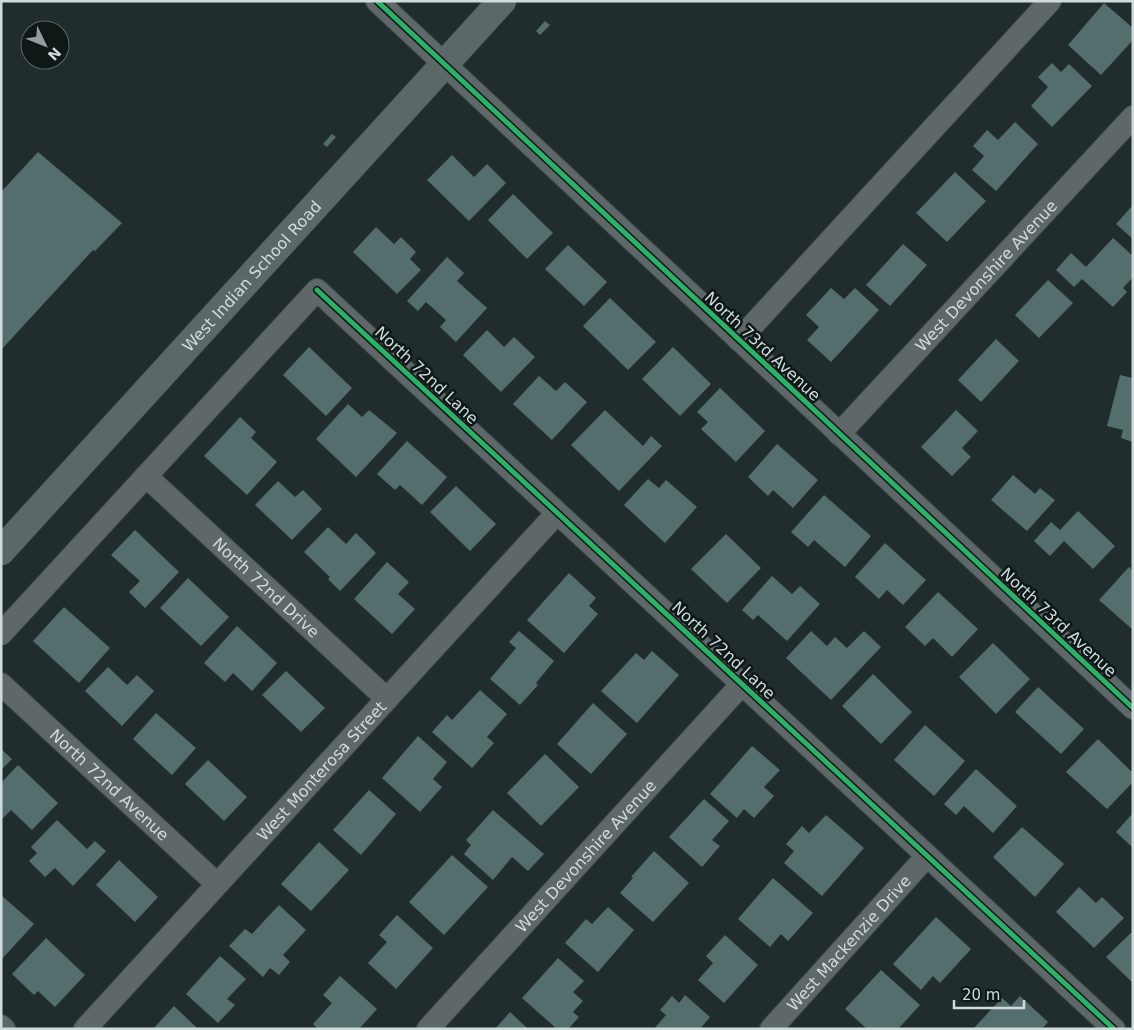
<svg xmlns="http://www.w3.org/2000/svg" width="1134" height="1030" viewBox="0 0 1134 1030" font-family="'DejaVu Sans',sans-serif">
<style>
.building{fill:#546e6d}
.lines{fill:none;stroke-linecap:round;stroke-linejoin:round}
.minor-casing{stroke:#3e4848;stroke-width:24}
.major-casing{stroke:#3e4848;stroke-width:29}
.minor{stroke:#5f6868;stroke-width:22}
.major{stroke:#5b6868;stroke-width:28}
.cycleway-casing{stroke:#0e1817;stroke-width:8}
.cycleway{stroke:#2db169;stroke-width:5}
.labels{text-anchor:middle;stroke-width:5;stroke-linejoin:round;paint-order:stroke}
.street-label{font-size:16px;fill:#cfdcdb;stroke:#0e1817}
</style>
<rect width="100%" height="100%" fill="#212d2d"/>
<g class="building">
<polygon points="1104,3 1133,28 1133,40 1101,75 1068,45"/>
<polygon points="545,21 550,25 540,35 536,31"/>
<polygon points="1052,63 1061,72 1069,64 1092,86 1052,127 1031,106 1048,87 1038,77"/>
<polygon points="1015,122 1038,144 996,191 972,170 984,156 973,146 987,130 998,140"/>
<polygon points="332,134 336,137 327,147 323,144"/>
<polygon points="38,152 122,223 95,251 93,250 1,350 1,192"/>
<polygon points="452,155 474,177 487,164 506,183 469,221 427,180"/>
<polygon points="955,172 986,201 947,242 916,213"/>
<polygon points="513,194 553,233 527,259 488,220"/>
<polygon points="1133,205 1133,239 1116,224"/>
<polygon points="376,227 394,244 401,237 416,252 410,259 421,270 397,294 353,252"/>
<polygon points="1113,238 1133,256 1133,277 1123,288 1127,292 1113,307 1082,279 1074,287 1056,270 1071,253 1086,267"/>
<polygon points="903,244 927,265 890,306 866,285"/>
<polygon points="568,245 607,282 584,306 545,269"/>
<polygon points="447,257 464,273 457,281 487,308 456,342 440,327 446,320 426,302 418,311 407,301"/>
<polygon points="1048,280 1073,303 1039,338 1015,315"/>
<polygon points="831,288 844,299 855,288 879,310 831,362 807,340 819,327 806,315"/>
<polygon points="610,298 656,342 628,370 583,326"/>
<polygon points="487,330 504,347 514,337 535,357 501,392 463,355"/>
<polygon points="996,339 1019,361 981,402 958,380"/>
<polygon points="309,347 352,388 326,416 283,375"/>
<polygon points="673,347 711,384 680,416 642,379"/>
<polygon points="1120,375 1133,378 1133,442 1121,438 1123,430 1107,426"/>
<polygon points="539,376 556,391 565,382 587,402 552,440 513,404"/>
<polygon points="720,388 765,431 736,462 701,429 708,422 697,412"/>
<polygon points="348,404 362,417 369,410 397,433 356,477 316,439"/>
<polygon points="605,410 643,446 651,436 662,446 619,491 571,445"/>
<polygon points="956,410 978,431 962,448 971,457 952,476 921,447"/>
<polygon points="240,417 256,432 251,438 277,462 247,495 204,456"/>
<polygon points="407,441 447,477 422,505 400,485 395,490 377,474"/>
<polygon points="777,444 818,480 793,508 773,490 768,496 748,477"/>
<polygon points="1013,475 1035,494 1040,488 1055,500 1027,531 991,500"/>
<polygon points="648,479 659,488 666,480 697,507 665,543 624,505"/>
<polygon points="278,481 295,497 303,490 322,509 292,540 255,505"/>
<polygon points="456,486 496,524 470,551 430,512"/>
<polygon points="824,495 871,536 845,567 814,540 808,547 791,532"/>
<polygon points="1078,511 1115,546 1093,569 1064,541 1050,556 1034,541 1051,522 1060,530"/>
<polygon points="328,527 346,544 356,533 376,553 340,591 328,579 330,577 304,552"/>
<polygon points="135,530 179,572 145,608 129,592 140,581 111,555"/>
<polygon points="726,534 761,568 727,603 691,569"/>
<polygon points="885,543 926,580 903,605 887,590 879,599 855,577"/>
<polygon points="387,562 409,582 398,594 415,609 392,634 354,599"/>
<polygon points="1129,567 1133,571 1133,630 1099,600"/>
<polygon points="569,573 596,598 589,606 598,614 564,653 527,620"/>
<polygon points="772,576 792,594 800,586 820,604 787,641 758,615 753,620 742,610"/>
<polygon points="188,578 229,617 201,646 160,608"/>
<polygon points="938,592 978,629 952,657 933,638 925,646 905,627"/>
<polygon points="64,607 110,648 79,683 33,641"/>
<polygon points="237,626 277,663 252,691 233,673 225,682 204,663"/>
<polygon points="519,631 554,661 536,683 538,685 520,705 490,679 516,648 509,642"/>
<polygon points="811,631 827,646 835,637 847,648 864,631 881,647 831,700 786,658"/>
<polygon points="993,643 1030,679 996,714 959,677"/>
<polygon points="652,651 679,675 637,723 601,691 636,653 644,660"/>
<polygon points="108,667 127,685 137,675 154,691 122,726 85,691"/>
<polygon points="286,671 325,708 301,732 262,695"/>
<polygon points="873,674 912,712 881,744 842,706"/>
<polygon points="1038,687 1084,729 1061,754 1015,712"/>
<polygon points="480,690 507,714 487,737 494,743 472,768 432,732 447,715 452,720"/>
<polygon points="593,703 627,734 591,774 557,744"/>
<polygon points="156,713 196,748 172,775 133,739"/>
<polygon points="925,725 965,761 934,796 894,760"/>
<polygon points="418,736 447,762 433,779 442,787 420,812 382,778"/>
<polygon points="1098,739 1133,773 1133,782 1107,809 1066,772"/>
<polygon points="752,746 780,770 764,787 774,796 754,818 744,809 737,818 710,794"/>
<polygon points="1,749 12,759 1,770"/>
<polygon points="545,754 579,787 541,826 507,793"/>
<polygon points="208,760 247,797 224,821 185,784"/>
<polygon points="18,765 58,803 32,830 11,810 1,820 1,783"/>
<polygon points="976,769 1017,806 993,833 964,806 956,815 944,804"/>
<polygon points="369,790 396,814 361,855 333,830"/>
<polygon points="704,799 729,821 712,840 720,846 702,867 669,837"/>
<polygon points="493,810 544,854 528,871 512,857 493,880 464,854 471,845 466,840"/>
<polygon points="1133,813 1133,846 1132,847 1116,832"/>
<polygon points="826,815 864,848 822,896 784,863 794,851 786,844 802,826 809,833"/>
<polygon points="57,820 87,849 95,841 106,851 73,886 55,868 45,877 29,861 37,853 31,847"/>
<polygon points="1022,827 1064,864 1035,897 993,857"/>
<polygon points="319,842 349,870 311,911 281,884"/>
<polygon points="654,851 689,883 653,922 620,893 633,878 631,877"/>
<polygon points="452,855 488,887 444,935 409,902"/>
<polygon points="119,860 158,897 135,922 96,885"/>
<polygon points="773,878 813,913 788,941 781,934 770,947 738,919"/>
<polygon points="1079,887 1096,903 1102,897 1124,918 1094,948 1056,912"/>
<polygon points="1,895 34,924 1,960"/>
<polygon points="279,905 306,930 283,955 290,962 279,975 270,968 263,977 229,946 245,929 252,934"/>
<polygon points="608,907 634,930 598,972 565,943 586,919 592,924"/>
<polygon points="397,915 433,948 396,989 368,963 387,942 379,935"/>
<polygon points="936,917 971,949 940,983 933,976 921,990 893,964"/>
<polygon points="1133,931 1133,983 1106,957"/>
<polygon points="725,935 758,965 724,1003 698,980 713,963 706,956"/>
<polygon points="46,938 85,975 55,1007 38,991 34,995 12,974"/>
<polygon points="220,956 246,979 227,999 235,1005 218,1023 186,994"/>
<polygon points="558,958 584,981 573,992 583,1001 573,1012 579,1017 568,1029 557,1029 522,998"/>
<polygon points="881,970 920,1005 898,1029 867,1029 845,1009"/>
<polygon points="340,976 377,1009 359,1029 318,1029 313,1024 332,1003 323,995"/>
<polygon points="685,995 710,1017 700,1029 654,1029 666,1015 660,1010 672,996 679,1003"/>
<polygon points="1020,996 1048,1022 1042,1029 973,1029 1002,998 1011,1006"/>
<polygon points="174,1006 198,1029 153,1029"/>
<polygon points="510,1012 528,1029 495,1029"/>
</g>
<g class="lines">
<defs>
<g id="minor">
<polyline points="377,1 1133,708"/>
<polyline points="739,340 1050,1"/>
<path id="s1" d="M839,434L1133,117"/>
<path id="s2" d="M146,476L387,699"/>
<polyline points="1,634 317,290 1114,1029"/>
<path id="s3" d="M1,684L217,884"/>
<polyline points="1,1026 4,1029"/>
<path id="s4" d="M85,1029L557,513"/>
<path id="s5" d="M428,1029L742,684"/>
<path id="s6" d="M771,1029L927,856"/>
</g>
<g id="major">
<path id="s7" d="M1,551L502,1"/>
</g>
</defs>
<use href="#minor" class="minor-casing"/>
<use href="#major" class="major-casing"/>
<use href="#minor" class="minor"/>
<use href="#major" class="major"/>
<defs>
<g id="cycleway">
<polyline points="377,1 1133,708"/>
<polyline points="317,290 1114,1029"/>
</g>
</defs>
<use href="#cycleway" class="cycleway-casing"/>
<use href="#cycleway" class="cycleway"/>
</g>
<g class="labels">
<g class="street-label">
<text dy="6" stroke="none"><textPath href="#s7" startOffset="372">West Indian School Road</textPath></text>
<text dy="6" stroke="none"><textPath href="#s1" startOffset="216">West Devonshire Avenue</textPath></text>
<text transform="translate(763 346) rotate(43)" y="6">North 73rd Avenue</text>
<text transform="translate(427 375) rotate(43)" y="6">North 72nd Lane</text>
<text dy="6" stroke="none"><textPath href="#s2" startOffset="164">North 72nd Drive</textPath></text>
<text transform="translate(1059 622) rotate(43)" y="6">North 73rd Avenue</text>
<text transform="translate(724 650) rotate(43)" y="6">North 72nd Lane</text>
<text dy="6" stroke="none"><textPath href="#s4" startOffset="350">West Monterosa Street</textPath></text>
<text dy="6" stroke="none"><textPath href="#s3" startOffset="148">North 72nd Avenue</textPath></text>
<text dy="6" stroke="none"><textPath href="#s5" startOffset="234">West Devonshire Avenue</textPath></text>
<text dy="6" stroke="none"><textPath href="#s6" startOffset="116">West Mackenzie Drive</textPath></text>
</g>
</g>
<rect width="1134" height="1030" fill="none" stroke="#cfdcdb" stroke-width="5"/>
<g transform="translate(45 45) rotate(133)"><circle r="24" fill="#0e1817" stroke="#5b6665"/>
<path d="M0-4L9 19L0 12L-9 19Z" fill="#929f9e"/>
<text y="-8" font-size="14" font-weight="bold" text-anchor="middle" fill="#cfdcdb">N</text>
</g>
<path d="M954 1000v8h70v-8" fill="none" stroke="#cfdcdb" stroke-width="2.5"/>
<text x="962" y="1000" font-size="15" fill="#cfdcdb" stroke="#0e1817" stroke-width="4" paint-order="stroke">20 m</text>
</svg>
